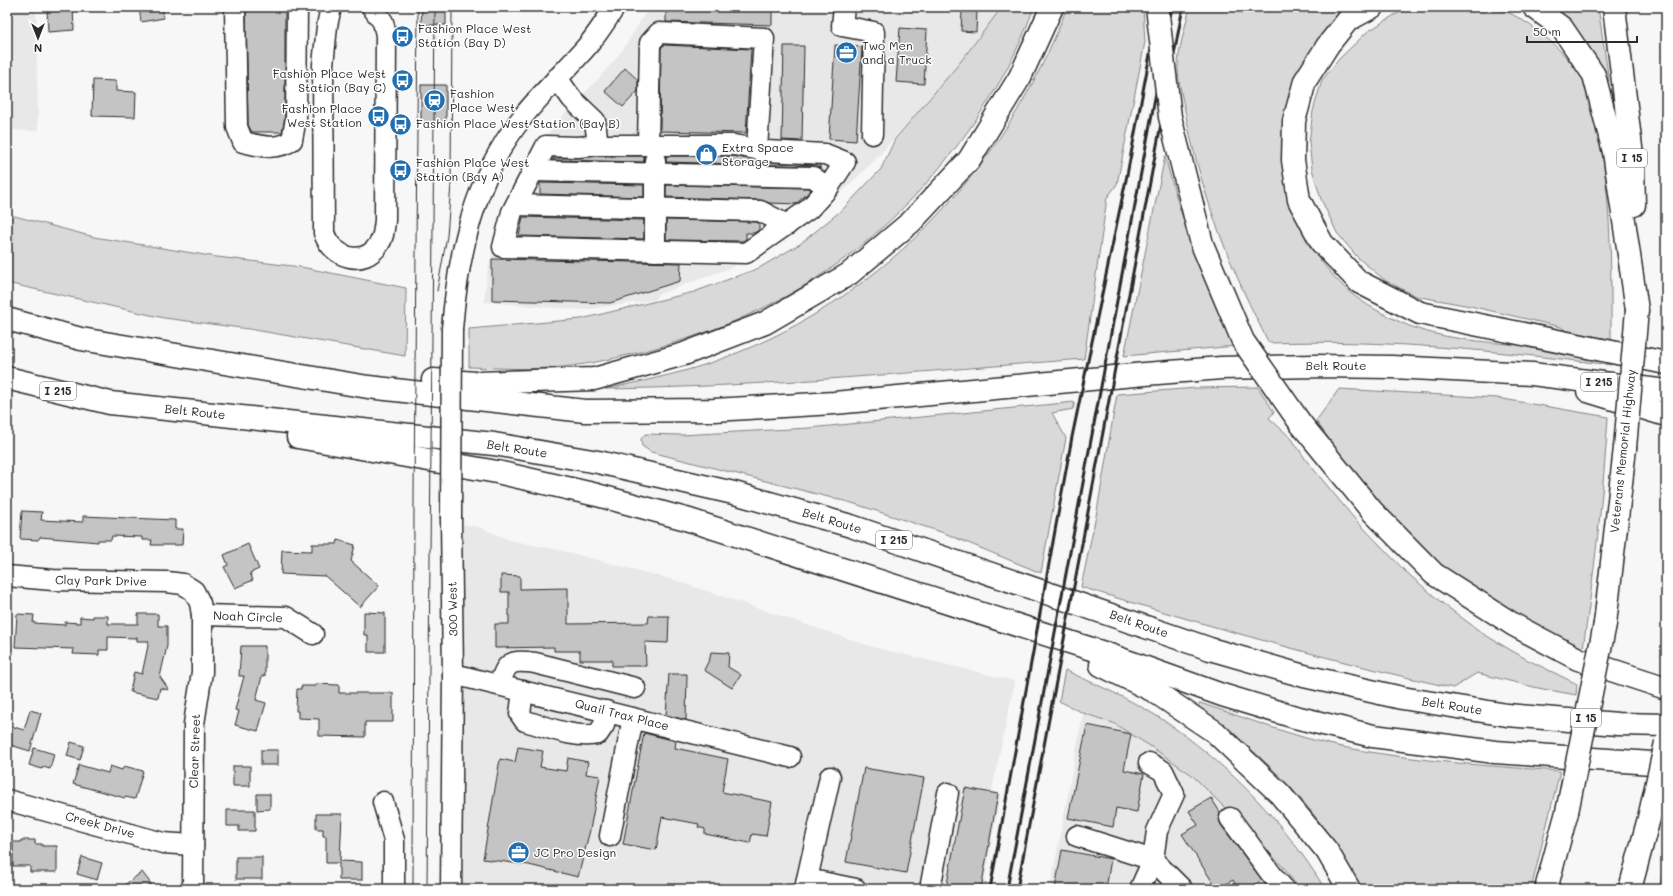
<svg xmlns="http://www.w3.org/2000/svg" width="1673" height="896" viewBox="0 0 1673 896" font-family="Mali,sans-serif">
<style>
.built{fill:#e8e8e8}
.green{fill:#d9d9d9;stroke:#828282}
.building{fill:#c4c4c4;stroke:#2b2b2b}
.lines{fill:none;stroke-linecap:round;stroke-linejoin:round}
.minor-casing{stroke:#2b2b2b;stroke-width:23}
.highway-casing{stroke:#2b2b2b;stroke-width:25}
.minor{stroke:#fff;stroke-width:20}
.highway{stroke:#fff;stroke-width:22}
.tram{stroke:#2b2b2b;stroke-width:1}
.rail{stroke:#2b2b2b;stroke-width:3}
.minor-bridge-casing{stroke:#2b2b2b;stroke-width:23;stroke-linecap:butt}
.highway-bridge-casing{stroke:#2b2b2b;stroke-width:25;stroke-linecap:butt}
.minor-bridge{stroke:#fff;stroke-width:20}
.highway-bridge{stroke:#fff;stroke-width:22}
.labels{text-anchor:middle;stroke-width:3;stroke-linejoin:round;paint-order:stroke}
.shield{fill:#fff;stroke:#6b6b6b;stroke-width:1}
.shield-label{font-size:11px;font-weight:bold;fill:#2b2b2b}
.poi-label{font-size:12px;fill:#2b2b2b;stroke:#fff;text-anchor:start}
.street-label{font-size:12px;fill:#2b2b2b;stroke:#fff}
</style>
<rect width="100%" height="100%" fill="#f7f7f7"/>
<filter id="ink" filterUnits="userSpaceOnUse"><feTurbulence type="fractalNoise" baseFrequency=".025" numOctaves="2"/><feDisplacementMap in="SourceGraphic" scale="8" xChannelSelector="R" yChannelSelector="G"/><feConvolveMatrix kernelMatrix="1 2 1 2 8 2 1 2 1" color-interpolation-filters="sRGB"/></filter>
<g filter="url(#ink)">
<g class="built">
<polygon points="7,7 36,7 38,131 7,130"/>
<polygon points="649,7 1002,7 958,65 875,160 842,192 787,238 759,254 730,268 657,295 655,300 582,310 484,302 487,274 500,223 542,141 558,121 599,78 622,51"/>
<polygon points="463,524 482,528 509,540 563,551 674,580 873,647 1015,681 992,790 1000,795 983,889 462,889"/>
<polygon points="1083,713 1113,723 1150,746 1192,775 1260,843 1284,868 1299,889 1050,889"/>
</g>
<g class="green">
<path d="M1002,7H1034C1015,62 983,114 946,160C866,259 771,318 648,350C620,357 592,364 563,367C532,370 500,368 469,367V329L581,319L694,292L759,268L800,244L843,209L881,169L895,139L958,65Z"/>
<path d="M1067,7H1143L1145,42L1117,184L1107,198L1084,359C925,371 765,387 605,389C639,382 674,375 707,364C875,308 1006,171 1067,7Z"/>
<path d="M1190,7H1355C1259,77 1261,206 1343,286C1357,300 1377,311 1394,319C1434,340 1483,341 1527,346C1555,349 1583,356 1610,361L1611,365C1497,351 1384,339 1269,343C1232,273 1203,199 1187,121C1184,104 1178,84 1178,67C1178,50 1186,24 1190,7Z"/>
<path d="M1416,7C1441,7 1481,3 1504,11C1535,22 1580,64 1591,96C1597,114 1600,134 1602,152C1612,216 1611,280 1611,343L1576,338L1561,327L1470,306L1416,296L1386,281L1358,258L1337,233L1321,199L1312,169L1309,142L1313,111L1322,80L1340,58L1367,32L1396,14Z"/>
<polygon points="1547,7 1598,7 1609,81 1606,80"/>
<path d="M1165,156C1177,203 1192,249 1210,293C1217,311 1227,329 1236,346L1124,356Z"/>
<polygon points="7,214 94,237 217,257 301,267 406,288 405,356 249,329 164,318 7,283"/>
<path d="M1258,387L1274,412L1269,418L1292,439L1306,460L1353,517L1405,571L1442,603L1485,635L1526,659L1577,684L1576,695L1538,688L1477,673L1453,688C1327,660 1204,625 1081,587L1097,511L1117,394L1197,388Z"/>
<path d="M1339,389L1497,398L1608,417C1603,497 1594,576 1582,655L1484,599L1442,565L1375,497L1342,457L1316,421Z"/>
<polygon points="1075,402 1073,409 1052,413 1066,438 1041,573 944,533 852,503 651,452 642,446 641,439 645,434 681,435 809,428"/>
<path d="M1065,670C1097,685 1130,699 1160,718C1227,763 1283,820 1325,889H1299L1284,868L1260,843L1192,775L1150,746L1113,723L1083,713L1059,701Z"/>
<path d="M1200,703C1246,718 1294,737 1342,747C1414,761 1487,766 1560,771L1531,889H1360C1348,867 1336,845 1321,824C1287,778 1243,740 1198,707Z"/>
<polygon points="1666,858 1666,889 1659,889"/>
</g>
<g class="building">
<polygon points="47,7 73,7 74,30 48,32"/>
<polygon points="139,7 162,7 164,18 141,22"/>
<polygon points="246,7 285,7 285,117 282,132 252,132 248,125"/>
<polygon points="422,7 446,7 446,25 421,25"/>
<polygon points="666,7 772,7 772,25 666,22"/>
<polygon points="962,11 977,11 976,32 961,31"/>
<polygon points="900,28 927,30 924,84 896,82"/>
<polygon points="664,45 751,49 746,133 660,131 661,48"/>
<polygon points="835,45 862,47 856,141 829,139"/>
<polygon points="784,46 804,46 802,141 782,140"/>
<polygon points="625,68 638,80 638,91 623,107 605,91"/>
<polygon points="93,80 116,81 116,91 136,92 135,117 92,116"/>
<rect x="421" y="85" width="25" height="38"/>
<polygon points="599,156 644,156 644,162 553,160 553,158 578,158"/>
<polygon points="666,156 733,156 765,162 820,165 820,168 813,166 666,162"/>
<polygon points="540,183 644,185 644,197 540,194"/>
<polygon points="666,185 809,188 811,190 796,204 770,203 760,200 666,197"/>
<polygon points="523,217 644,220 644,239 519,236"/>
<polygon points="666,220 757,222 759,224 759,230 754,233 746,233 746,239 743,241 666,240"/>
<polygon points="492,259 681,263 680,281 610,303 492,300"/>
<polygon points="22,511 42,512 41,520 83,522 83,516 175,520 175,529 183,529 182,545 151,545 152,540 142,540 142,537 112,536 111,540 98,540 98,542 40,537 38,540 20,539"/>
<polygon points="338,540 355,545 351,561 379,586 360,607 325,576 281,574 282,550 312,551 312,544 337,544"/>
<polygon points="248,544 259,569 250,573 253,580 235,588 224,567 228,565 224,555"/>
<polygon points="501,575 520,576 520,589 568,588 568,624 648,623 649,616 669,616 668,643 645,642 646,666 612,666 612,660 580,660 580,651 554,651 554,647 495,648 495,624 509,624 509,592 501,592"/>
<polygon points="364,612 385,613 385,652 368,652 368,635 364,635"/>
<polygon points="17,614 34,615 33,623 65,625 65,622 80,623 80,617 93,618 93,616 108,616 108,624 138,624 138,614 158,614 158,626 167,626 167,646 160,677 169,690 160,688 158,698 130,692 134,672 142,674 149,641 137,641 137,638 108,637 108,650 99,650 99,655 73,654 74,649 15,647"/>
<polygon points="241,646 265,646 265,676 262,676 256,700 266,703 258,731 235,725 239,711 235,710 244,676 239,676"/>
<polygon points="711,652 729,653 728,667 741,675 732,688 704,670 710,658"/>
<polygon points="669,674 687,674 686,720 666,715"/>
<polygon points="316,684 339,685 339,693 393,693 393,722 365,722 365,737 319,736 319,719 298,718 298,711 296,711 297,689 301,689 301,686 316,686"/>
<polygon points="30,710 41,713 30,751 7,744 7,725 24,730"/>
<polygon points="1087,725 1131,734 1124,770 1144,774 1137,812 1116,808 1113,827 1068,818"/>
<polygon points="644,733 676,741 675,748 728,759 722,792 772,802 766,836 752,834 750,843 705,834 705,829 698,827 699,824 662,817 656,850 623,844"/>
<polygon points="71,742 84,746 80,760 67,756"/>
<polygon points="518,747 543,751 540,767 566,771 568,758 588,762 586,774 600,776 590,830 578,877 529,865 483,859 500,759 515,762"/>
<polygon points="34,748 54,754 50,769 43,767 42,769 29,765"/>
<rect x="261" y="750" width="17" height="15"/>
<polygon points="79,765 108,773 110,766 122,770 124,766 143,771 135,799 125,797 125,798 73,784"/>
<rect x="233" y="766" width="17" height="20"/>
<polygon points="864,768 924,778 906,873 846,862"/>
<polygon points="965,788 998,794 981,889 946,889"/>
<polygon points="257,794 270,794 270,809 257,810"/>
<polygon points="1211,798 1220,812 1219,819 1221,825 1262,880 1248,889 1238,889 1233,880 1217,889 1182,834 1198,825 1189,811"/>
<polygon points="227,810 255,810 255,831 239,831 239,826 227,826"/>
<polygon points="316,814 342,814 340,861 362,862 362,880 339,880 339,863 326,863 326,836 323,836 323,829 316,829"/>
<polygon points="21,840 35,840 35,844 42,844 42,846 57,846 57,872 30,872 30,866 13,866 13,842 21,842"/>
<polygon points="1062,850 1111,859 1106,889 1055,889"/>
<polygon points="82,857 102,863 97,880 77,874"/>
<rect x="236" y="857" width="26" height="22"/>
<polygon points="142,872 155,889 119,889"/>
</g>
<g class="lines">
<defs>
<g id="minor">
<path d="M235,7L237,127L243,142C260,146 277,151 292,140L296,118L297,7"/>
<path d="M331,7L327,26L323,65L324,233C332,258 364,268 379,244C384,237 384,228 385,220L386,35L383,22L372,7"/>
<polyline points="844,7 842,26 874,32 872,134"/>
<polyline points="557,78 572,99 595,121 598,145 734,145 766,151 825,154 845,162 828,188 809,209 746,253 503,247 512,212 546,146 578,147 598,145"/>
<polyline points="648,144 650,43 659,33 764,38 757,149"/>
<polyline points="532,171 813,177 828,188"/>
<polyline points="516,205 760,211 787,225"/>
<polyline points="655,251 655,160"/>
<path d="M452,329C458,254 474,179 521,119C542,92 567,70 589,44C598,33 607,19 615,7"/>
<polyline points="7,576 53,580 167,582 183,584 194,591 200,603 202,615 202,672 194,724 193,889"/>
<polyline points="202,615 286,617 313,634"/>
<polyline points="453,674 790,757"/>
<path d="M500,685C506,661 511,660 535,663L635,688"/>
<path d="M523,691L520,714L525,721C547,727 575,739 598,734L604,725L606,711"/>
<polyline points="7,800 163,843 193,845"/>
<polyline points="383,802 394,840 394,889"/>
<polyline points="1230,818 1272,875 1284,889"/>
<polyline points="610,836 633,718"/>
<polyline points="1077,836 1153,860 1182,889"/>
<polyline points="807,879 830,777"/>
<polyline points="451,889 453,674 451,519"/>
<polyline points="805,889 807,879 856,889"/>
<polyline points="930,889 948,793"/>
<polyline points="1140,889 1153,860 1157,831 1174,794 1163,771 1149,763"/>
</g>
<g id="highway">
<polyline points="1372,7 1348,20 1328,45 1305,81 1294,121 1293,160 1299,200 1322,243 1359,282 1420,313 1666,363"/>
<polyline points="1534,7 1562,28 1594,75 1614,152 1637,310"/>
<polyline points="1614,7 1633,164 1634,205"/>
<polyline points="7,319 81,339 368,387 585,411 714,410 834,403 1145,374 1221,368 1314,366 1392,367 1532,374 1666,391"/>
<polyline points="7,378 110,403 494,444 598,462 738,494 851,526 1210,649 1304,676 1402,698 1507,715 1618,724 1666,725"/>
<polyline points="433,380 477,383 594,379 684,354 765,323 849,274 911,222 969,160 1020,77 1052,7"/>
<polyline points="1588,391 1666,415"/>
<polyline points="1301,424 1372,511 1434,574 1514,625 1578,659 1666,688"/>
<polyline points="298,437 497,472 597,495 686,519 1107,654 1222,695 1295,717 1373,736 1495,752 1666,764"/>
<polyline points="1605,624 1625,448"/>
<polyline points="1101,665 1154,691 1215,732 1280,794 1327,851 1349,889"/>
<polyline points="1546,889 1567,812"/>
<polyline points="1630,889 1649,818"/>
</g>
</defs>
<use href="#minor" class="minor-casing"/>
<use href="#highway" class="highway-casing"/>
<use href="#minor" class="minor"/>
<use href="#highway" class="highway"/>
<g class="tram">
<polyline points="437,291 447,236 451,184 452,7"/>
<polyline points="413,889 414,495 418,7"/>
<polyline points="427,889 435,7"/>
</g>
<g class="rail">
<polyline points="990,889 1072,437 1127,175 1159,7"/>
<polyline points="1007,889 1172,7"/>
<polyline points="1017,889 1183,7"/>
</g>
<defs>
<polyline id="minor-bridge" points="451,519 452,329"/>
<g id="highway-bridge">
<polyline points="1157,7 1170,117 1202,244 1243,341 1301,424"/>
<polyline points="1625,448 1637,310"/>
<polyline points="1567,812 1605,624"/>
<polyline points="1649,818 1666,743"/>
</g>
</defs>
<use href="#minor-bridge" class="minor-bridge-casing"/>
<use href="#highway-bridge" class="highway-bridge-casing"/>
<use href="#minor-bridge" class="minor-bridge"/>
<use href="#highway-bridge" class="highway-bridge"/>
</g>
</g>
<defs>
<symbol id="bus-disc" viewBox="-11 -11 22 22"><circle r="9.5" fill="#1f6fb2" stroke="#fff"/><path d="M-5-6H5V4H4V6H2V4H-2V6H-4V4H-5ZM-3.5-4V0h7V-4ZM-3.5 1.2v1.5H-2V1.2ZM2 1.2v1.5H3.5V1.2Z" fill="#fff"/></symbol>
<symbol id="office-disc" viewBox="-11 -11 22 22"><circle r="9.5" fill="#1f6fb2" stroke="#fff"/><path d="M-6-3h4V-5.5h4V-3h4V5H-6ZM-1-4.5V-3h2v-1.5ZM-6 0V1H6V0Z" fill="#fff"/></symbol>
<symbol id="station-disc" viewBox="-11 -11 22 22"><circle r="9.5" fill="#1f6fb2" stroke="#fff"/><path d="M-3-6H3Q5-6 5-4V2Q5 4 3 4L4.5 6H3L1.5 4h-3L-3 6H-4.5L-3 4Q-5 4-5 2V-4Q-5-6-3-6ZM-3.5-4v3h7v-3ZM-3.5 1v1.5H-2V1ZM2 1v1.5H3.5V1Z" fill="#fff"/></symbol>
<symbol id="shop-disc" viewBox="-11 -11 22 22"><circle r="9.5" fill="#1f6fb2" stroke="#fff"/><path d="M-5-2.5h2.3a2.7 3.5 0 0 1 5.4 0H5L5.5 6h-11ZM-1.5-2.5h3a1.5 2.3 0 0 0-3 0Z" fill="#fff"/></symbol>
</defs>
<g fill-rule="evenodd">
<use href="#bus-disc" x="390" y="24" width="25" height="25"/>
<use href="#office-disc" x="834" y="40" width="25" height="25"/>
<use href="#bus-disc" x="390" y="68" width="25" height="25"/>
<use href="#station-disc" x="422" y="88" width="25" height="25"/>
<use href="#bus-disc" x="366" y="104" width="25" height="25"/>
<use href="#bus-disc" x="388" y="112" width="25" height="25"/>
<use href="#shop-disc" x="694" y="142" width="25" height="25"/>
<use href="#bus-disc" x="388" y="158" width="25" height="25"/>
<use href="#office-disc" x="506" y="840" width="25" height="25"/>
</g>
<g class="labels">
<g class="shield">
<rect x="1617" y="149" width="30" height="18" rx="3"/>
<rect x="1581" y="373" width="36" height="18" rx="3"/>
<rect x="40" y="382" width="36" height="18" rx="3"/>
<rect x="876" y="531" width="36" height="18" rx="3"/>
<rect x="1571" y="709" width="30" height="18" rx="3"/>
</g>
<g class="shield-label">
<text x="1632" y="162">I 15</text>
<text x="1599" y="386">I 215</text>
<text x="58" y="395">I 215</text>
<text x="894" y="544">I 215</text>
<text x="1586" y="722">I 15</text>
</g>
<g class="poi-label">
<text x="418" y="33">Fashion Place West<tspan x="418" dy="14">Station (Bay D)</tspan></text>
<text x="862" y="50">Two Men<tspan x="862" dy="14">and a Truck</tspan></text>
<text x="386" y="78" text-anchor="end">Fashion Place West<tspan x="386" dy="14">Station (Bay C)</tspan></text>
<text x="450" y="98">Fashion<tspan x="450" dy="14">Place West</tspan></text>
<text x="362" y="113" text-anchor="end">Fashion Place<tspan x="362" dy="14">West Station</tspan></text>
<text x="416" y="128">Fashion Place West Station (Bay B)</text>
<text x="722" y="152">Extra Space<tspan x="722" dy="14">Storage</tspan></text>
<text x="416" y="167">Fashion Place West<tspan x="416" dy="14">Station (Bay A)</tspan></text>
<text x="534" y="857">JC Pro Design</text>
</g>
<g class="street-label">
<text x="1336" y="370">Belt Route</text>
<text transform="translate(195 412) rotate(6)" y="4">Belt Route</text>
<text transform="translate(517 449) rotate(9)" y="4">Belt Route</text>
<text transform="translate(1623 451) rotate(-84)" y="4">Veterans Memorial Highway</text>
<text transform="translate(832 521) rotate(17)" y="4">Belt Route</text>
<text transform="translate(101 581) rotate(1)" y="4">Clay Park Drive</text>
<text transform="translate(453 609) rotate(-91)" y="4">300 West</text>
<text transform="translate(248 617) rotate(2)" y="4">Noah Circle</text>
<text transform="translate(1139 624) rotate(19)" y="4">Belt Route</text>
<text transform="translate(1452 706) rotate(9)" y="4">Belt Route</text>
<text transform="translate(622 715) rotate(14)" y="4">Quail Trax Place</text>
<text transform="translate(195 751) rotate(-88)" y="4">Clear Street</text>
<text transform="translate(100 825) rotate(15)" y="4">Creek Drive</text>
</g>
</g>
<rect width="1673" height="896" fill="none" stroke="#fff" stroke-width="24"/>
<rect x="12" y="12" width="1649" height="872" fill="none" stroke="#2b2b2b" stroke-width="1.5" filter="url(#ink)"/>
<g transform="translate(38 38) rotate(180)" stroke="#ffffff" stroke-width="3" paint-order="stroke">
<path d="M0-3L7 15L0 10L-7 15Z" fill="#2b2b2b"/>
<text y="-6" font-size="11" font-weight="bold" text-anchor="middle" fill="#2b2b2b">N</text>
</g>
<path d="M1527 36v6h110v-6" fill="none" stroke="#2b2b2b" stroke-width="2"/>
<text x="1533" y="36" font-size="12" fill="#2b2b2b" stroke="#ffffff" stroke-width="3" paint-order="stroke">50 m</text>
</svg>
